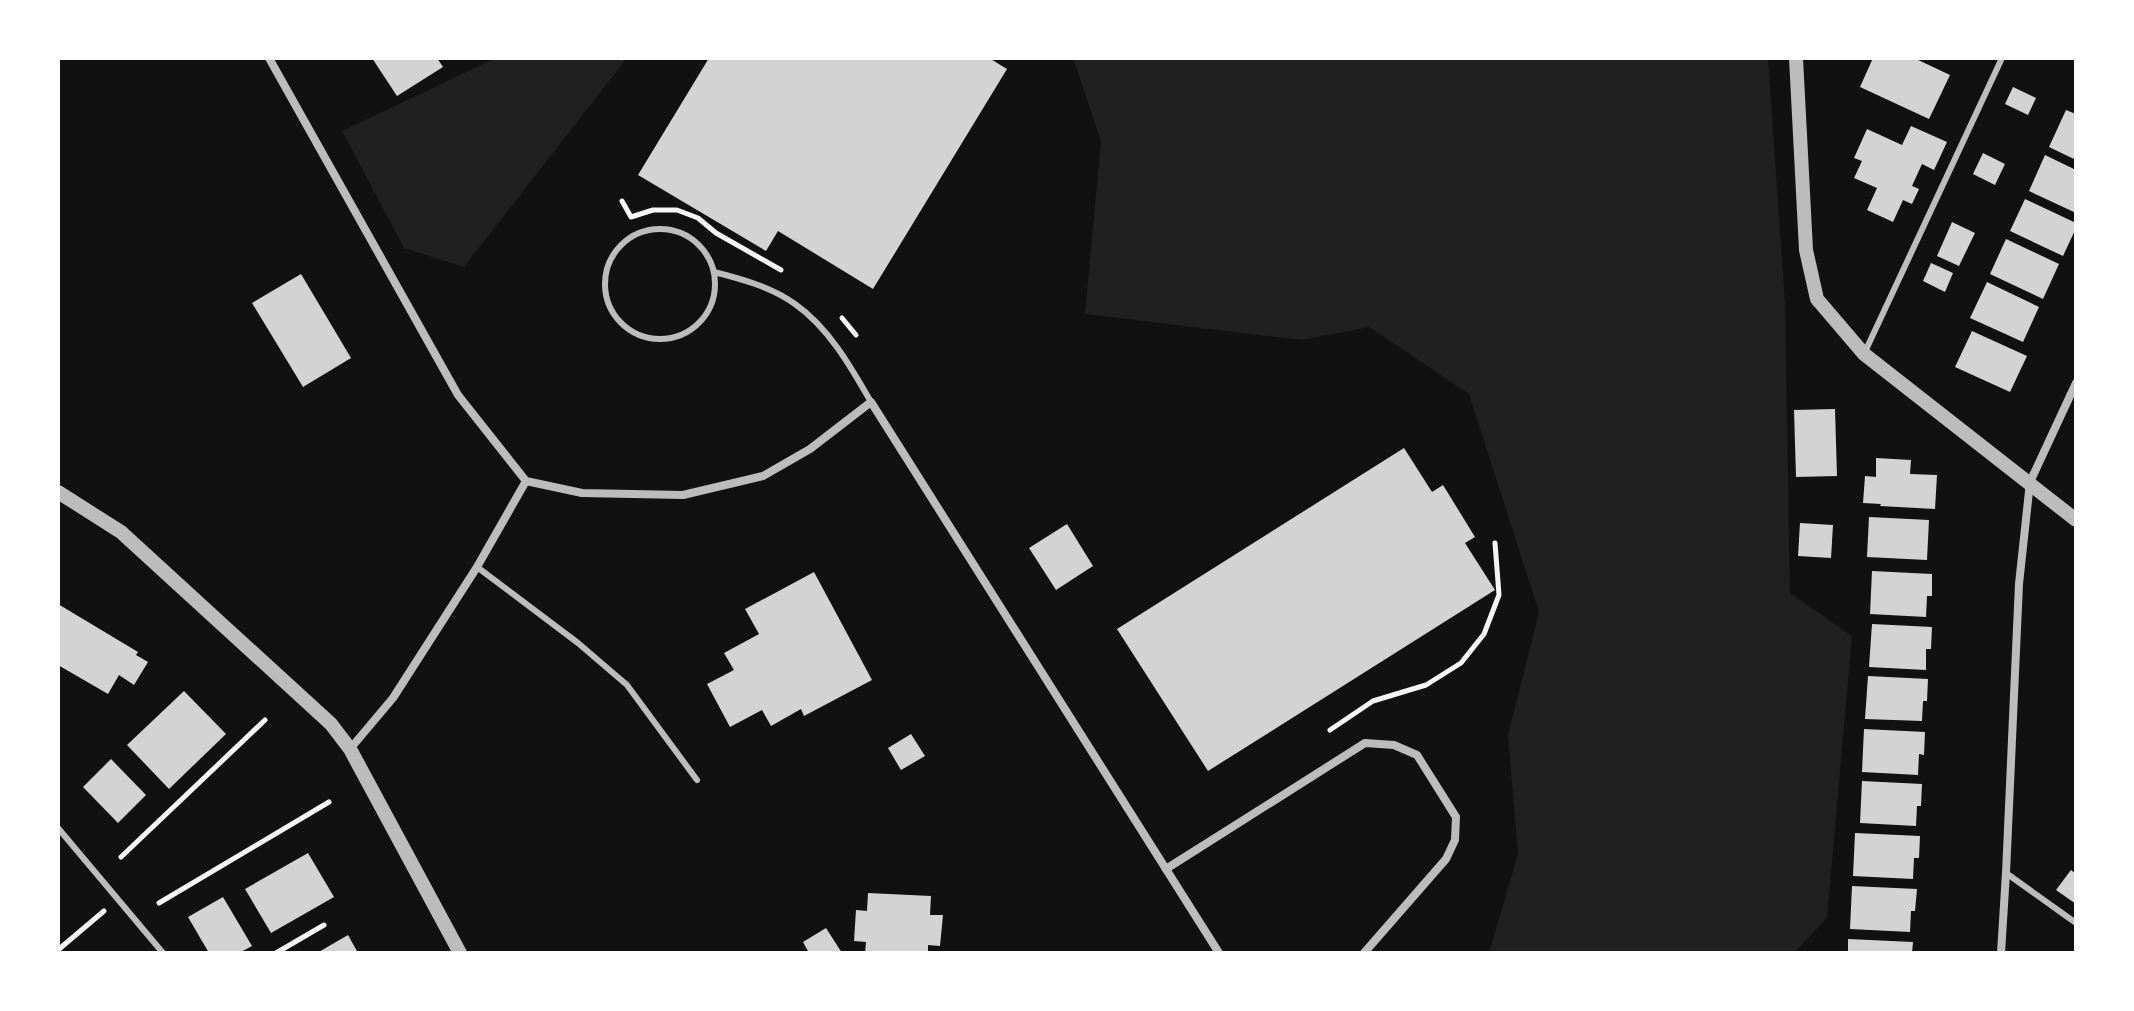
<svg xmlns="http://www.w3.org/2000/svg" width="2134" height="1011" viewBox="0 0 2134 1011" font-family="Rubik,sans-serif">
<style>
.green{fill:#202020}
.building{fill:#d3d3d3}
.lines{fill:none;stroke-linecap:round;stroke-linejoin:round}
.path{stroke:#f5f5f5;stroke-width:5}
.service{stroke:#bcbcbc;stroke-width:6}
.minor{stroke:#bcbcbc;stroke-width:8}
.tertiary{stroke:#bcbcbc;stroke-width:14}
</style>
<rect width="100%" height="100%" fill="#111"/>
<g class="green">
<polygon points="496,58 627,58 464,267 404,248 342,131"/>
<polygon points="1073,58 1768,58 1785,304 1790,593 1852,636 1827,918 1794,953 1489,953 1518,854 1508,735 1539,612 1469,394 1369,327 1302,340 1085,314 1101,141"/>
</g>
<g class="building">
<polygon points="372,58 437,58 443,67 397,96"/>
<polygon points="709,58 989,58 1007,69 873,289 778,231 766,251 638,175"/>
<polygon points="1873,58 1914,58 1950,75 1929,119 1860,87"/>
<polygon points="2013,87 2036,98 2028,115 2005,104"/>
<polygon points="2066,110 2076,114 2076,160 2049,147"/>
<polygon points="1911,126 1947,142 1934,170 1922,164 1912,186 1919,189 1912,204 1903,200 1893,222 1867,210 1877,188 1854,178 1862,161 1854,158 1867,129 1902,145"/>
<polygon points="1983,153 2005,164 1995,185 1973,174"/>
<polygon points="2045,155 2076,170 2076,213 2029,191"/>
<polygon points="2025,199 2076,223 2076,228 2063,256 2010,231"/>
<polygon points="1952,222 1975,233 1959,266 1937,256"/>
<polygon points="2006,239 2059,264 2043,299 1990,274"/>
<polygon points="1931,263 1953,273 1945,292 1923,281"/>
<polygon points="301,274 351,358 303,387 252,303"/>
<polygon points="1987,282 2039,307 2023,342 1970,318"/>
<polygon points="1972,331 2027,356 2010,392 1955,367"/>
<polygon points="1835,409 1837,476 1796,477 1794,410"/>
<polygon points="1404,448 1432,492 1443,485 1475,537 1465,543 1495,590 1208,771 1117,629"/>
<polygon points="1876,458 1911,460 1910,474 1937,475 1935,509 1880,506 1881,504 1863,503 1865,476 1876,477"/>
<polygon points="1869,517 1929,520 1927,560 1867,557"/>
<polygon points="1800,523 1833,525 1831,558 1798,556"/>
<polygon points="1067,524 1093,566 1056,590 1029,548"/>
<polygon points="1872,571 1932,574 1932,596 1927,596 1926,617 1870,614"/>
<polygon points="814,572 872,680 804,716 801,709 771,726 762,710 730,727 707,684 734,670 724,653 759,634 745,609"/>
<polygon points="58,604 138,652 136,655 148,662 134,685 119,675 108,694 58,665"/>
<polygon points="1872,624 1932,627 1931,649 1926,649 1926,670 1869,667"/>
<polygon points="1868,676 1928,679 1927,701 1923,701 1922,721 1865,719"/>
<polygon points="184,691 226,734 169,789 127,745"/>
<polygon points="1864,729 1925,732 1924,755 1919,754 1918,775 1862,772"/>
<polygon points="911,734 925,756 901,770 888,748"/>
<polygon points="111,759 146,795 118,823 83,787"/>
<polygon points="1862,781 1922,784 1921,806 1917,806 1916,826 1860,823"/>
<polygon points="1855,833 1920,836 1919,858 1914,858 1913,879 1853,876"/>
<polygon points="308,853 334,897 271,933 245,889"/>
<polygon points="2071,870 2076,874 2076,904 2056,890"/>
<polygon points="1852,886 1917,889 1915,911 1911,911 1910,932 1850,929"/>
<polygon points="868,893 931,896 930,915 943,915 940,946 928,945 928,953 865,953 866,942 854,941 856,910 867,911"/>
<polygon points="223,897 252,946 239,953 209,953 188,917"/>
<polygon points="826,928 842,953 809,953 803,942"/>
<polygon points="348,935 358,953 317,953"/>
<polygon points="1848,939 1913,942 1912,953 1848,953"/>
</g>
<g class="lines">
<g class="path">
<polyline points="622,201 631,217 653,210 677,210 698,218 716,233 781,270"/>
<polyline points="842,318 856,335"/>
<polyline points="1330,730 1373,701 1426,685 1461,663 1484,634 1499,595 1495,543"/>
<polyline points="121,857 265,720"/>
<polyline points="159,903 329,802"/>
<polyline points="58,950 104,911"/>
<polyline points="276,953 324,925"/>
</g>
<g class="service">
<circle cx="660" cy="284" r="55"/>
<path d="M714,272C742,279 771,287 795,304C829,328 851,367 871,402"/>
<polyline points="1864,354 2002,58"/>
<polyline points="477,567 578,643 627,685 697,780"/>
<polyline points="58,828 163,953"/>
<polyline points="2006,873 2076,923"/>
</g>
<g class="minor">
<polyline points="269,58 458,395 526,481 582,493 683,495 763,476 810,449 871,402 1219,953"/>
<polyline points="350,749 393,698 477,567 526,481"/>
<polyline points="1166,869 1365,743 1394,745 1417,755 1456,817 1455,840 1446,859 1364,953"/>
<polyline points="2001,953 2006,873 2019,584 2030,482 2076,383"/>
</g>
<g class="tertiary">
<polyline points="1796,58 1806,250 1817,299 1864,354 2076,520"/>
<polyline points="58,492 121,532 331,724 350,749 460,953"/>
</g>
</g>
<rect width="2134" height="1011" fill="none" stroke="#ffffff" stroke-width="120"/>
</svg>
